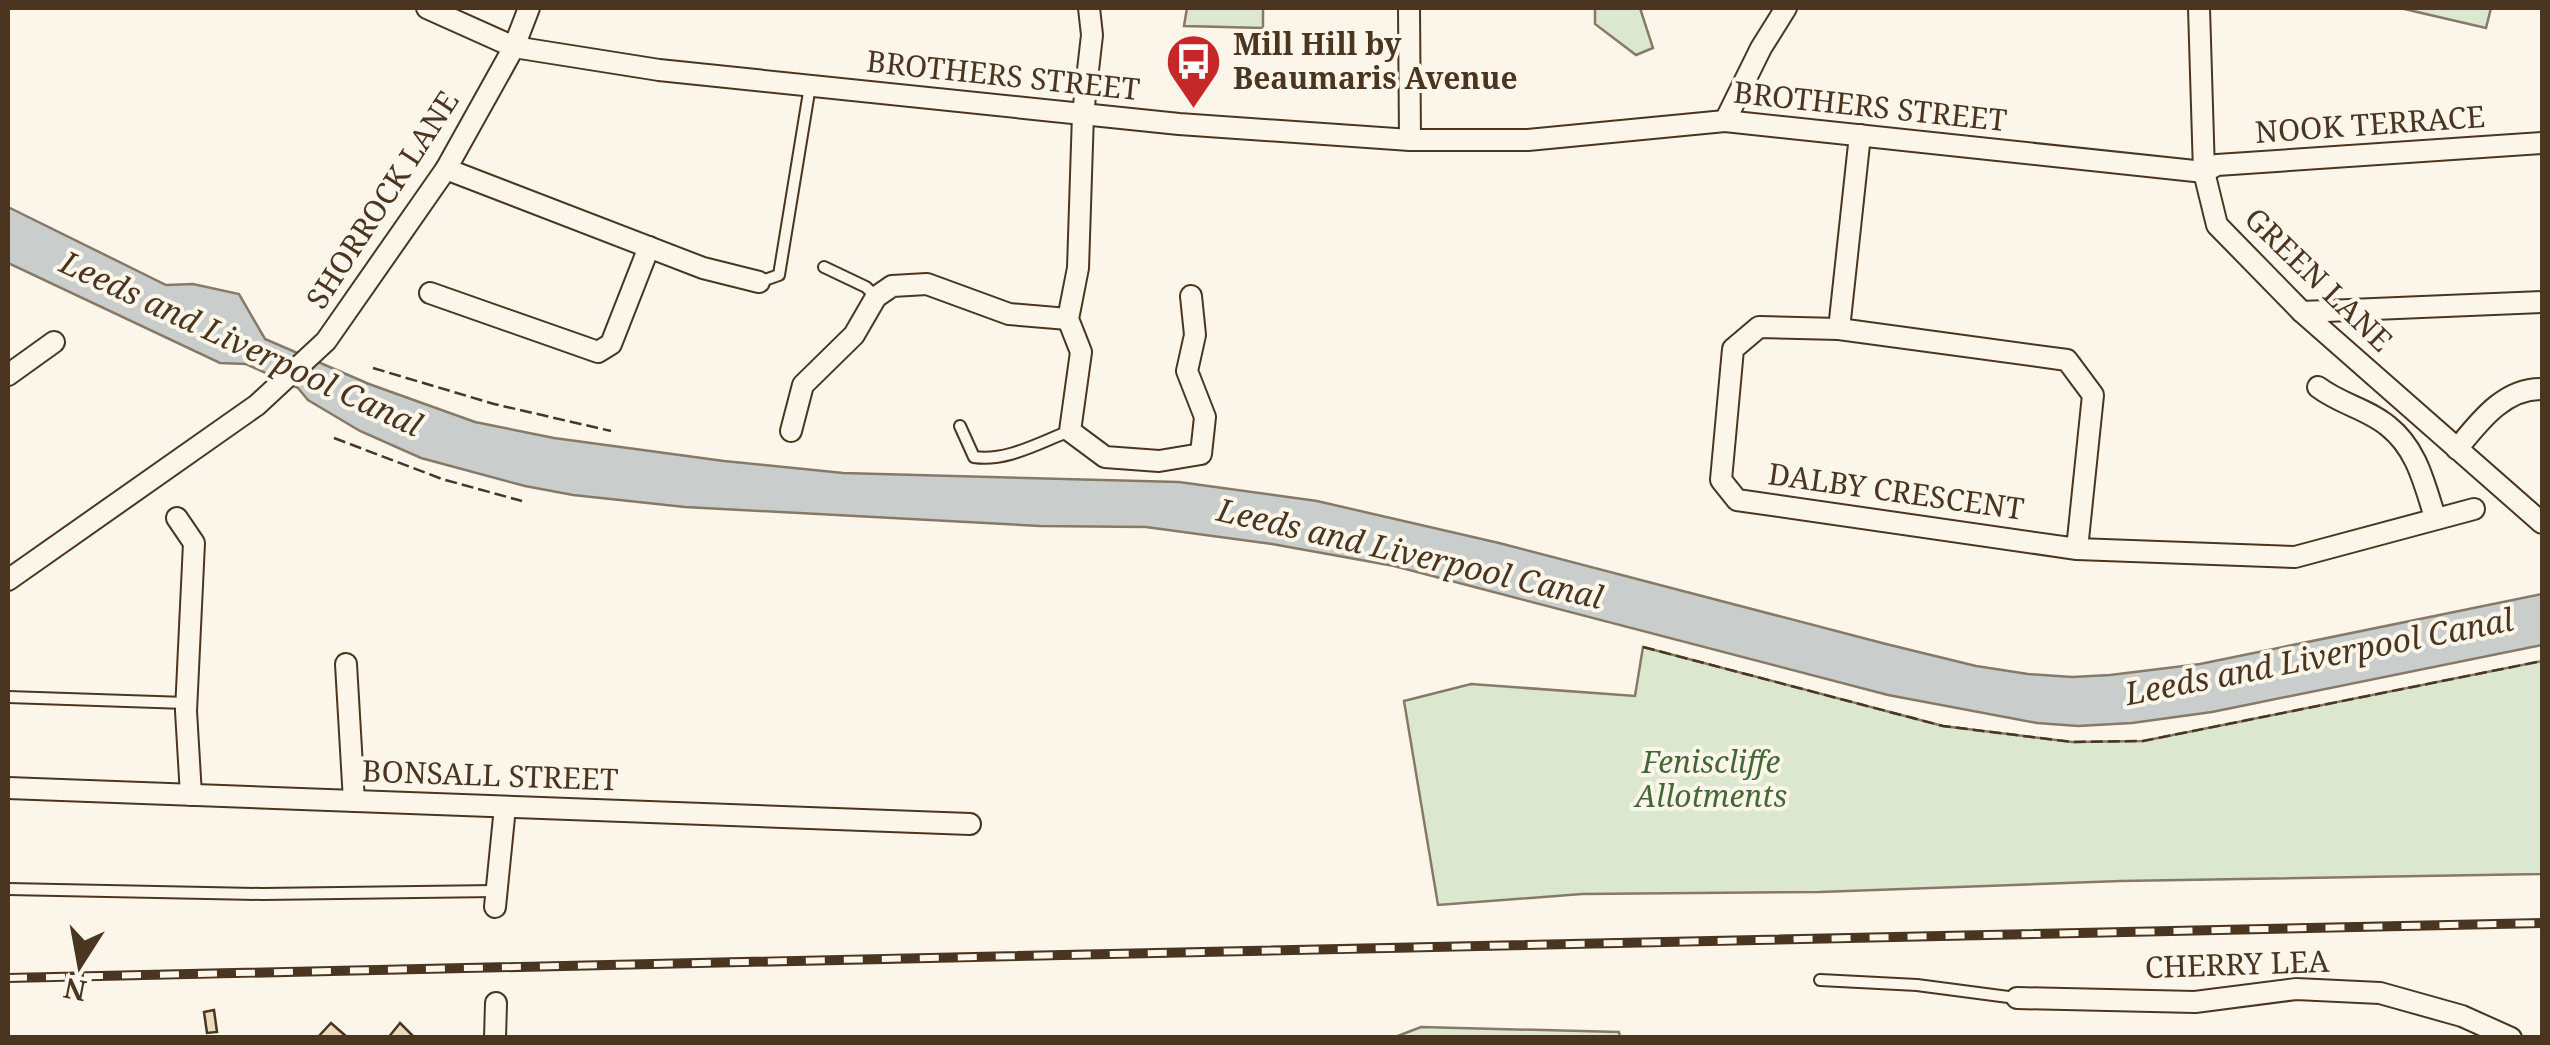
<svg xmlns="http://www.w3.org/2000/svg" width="2550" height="1045" viewBox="0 0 2550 1045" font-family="'Noto Serif',serif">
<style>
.green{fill:#dce7d0;stroke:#887966;stroke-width:2.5}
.water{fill:#c9cecd;stroke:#887966;stroke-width:2.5}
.building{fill:#ecdcbc;stroke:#4a3520;stroke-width:2.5}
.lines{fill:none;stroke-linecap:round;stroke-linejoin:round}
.lane-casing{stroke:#4a3520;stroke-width:14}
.street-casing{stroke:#4a3520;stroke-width:24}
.lane{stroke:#fbf6e9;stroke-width:10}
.street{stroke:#fbf6e9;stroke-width:20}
.rail-casing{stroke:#4a3520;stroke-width:10}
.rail{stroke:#fbf6e9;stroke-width:6;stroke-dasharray:19;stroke-linecap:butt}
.fence{stroke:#4a3520;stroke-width:2.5;stroke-dasharray:12 5;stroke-linecap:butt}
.labels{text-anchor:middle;stroke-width:8;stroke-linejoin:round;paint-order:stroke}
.poi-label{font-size:30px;font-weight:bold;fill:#4a3520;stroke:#fbf6e9;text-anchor:start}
.street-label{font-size:30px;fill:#4a3520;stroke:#fbf6e9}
.park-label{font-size:30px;font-style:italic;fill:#436837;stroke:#fbf6e9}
.water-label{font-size:32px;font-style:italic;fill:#4a3520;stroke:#fbf6e9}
</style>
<rect width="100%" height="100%" fill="#fbf6e9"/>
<g class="green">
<polygon points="1187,8 1263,8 1263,28 1184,26"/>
<polygon points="1595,8 1640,8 1653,48 1636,55 1595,24"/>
<polygon points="2400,8 2491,8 2486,28"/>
<polygon points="1643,647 1943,726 2072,742 2143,741 2542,661 2542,874 2120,881 1820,892 1582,894 1438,905 1404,701 1471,684 1635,696"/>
<polygon points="1421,1027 1619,1032 1620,1037 1395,1037"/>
</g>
<polygon class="water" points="8,207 166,285 193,284 239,294 265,339 369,384 475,422 554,438 724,461 843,473 1179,482 1317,501 1499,543 1886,644 1976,666 2028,674 2072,677 2110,675 2200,664 2542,594 2542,645 2212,712 2132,723 2078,726 2037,723 1888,695 1394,566 1272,544 1146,527 1040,526 685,507 573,495 525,486 421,458 360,431 308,400 298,388 246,364 220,363 8,263"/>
<g class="building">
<polygon points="214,1010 217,1032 207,1033 204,1012"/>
<polygon points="331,1023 348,1038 318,1037"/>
<polygon points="400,1023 415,1038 388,1038"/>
</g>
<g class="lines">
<defs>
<g id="lane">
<polyline points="824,267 866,287 876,297"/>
<polyline points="759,282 779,275 810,86"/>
<path d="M960,426L974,457C1007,462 1040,442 1070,431"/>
<polyline points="8,697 186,703"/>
<polyline points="8,889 262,894 496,891"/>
<polyline points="1820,980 1917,985 2016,998"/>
</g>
<g id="street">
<polyline points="427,8 514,47 659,70 1179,124 1410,140 1528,140 1725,121 2204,172"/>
<polyline points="1089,8 1092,35 1083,114 1078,268 1068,319 1081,352 1070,431 1105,457 1159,461 1201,454 1205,417 1187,371 1195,335 1191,296"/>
<polyline points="1409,8 1410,140"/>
<polyline points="2199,8 2204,172 2217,225 2302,312 2542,523"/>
<polyline points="1725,121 1761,48 1786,8"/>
<polyline points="446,169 703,268 759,282"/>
<polyline points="2204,172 2217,165 2542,143"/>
<polyline points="430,293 598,352 611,344 649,247"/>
<polyline points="2302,312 2542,302"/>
<polyline points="1839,329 1860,135"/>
<polyline points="8,375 54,342"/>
<path d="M2318,387C2340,404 2368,409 2388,426C2417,449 2424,483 2435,517"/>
<polyline points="791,431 803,385 854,335 876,297 892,286 927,284 1009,314 1068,319"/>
<path d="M2457,449C2479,422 2504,388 2542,389"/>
<polyline points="177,518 194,543 186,711 191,795"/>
<polyline points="2077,549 2093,395 2067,360 1839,329 1759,327 1733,349 1721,480 1737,500 2077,549 2295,557 2474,509"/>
<polyline points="8,580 257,405 326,341 446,169 514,47 529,8"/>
<polyline points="346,664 354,801"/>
<polyline points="8,788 970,824"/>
<polyline points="495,907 505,807"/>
<polyline points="2017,998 2195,1002 2296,989 2380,993 2462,1016 2511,1038"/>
<polyline points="495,1038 496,1003"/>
</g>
</defs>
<use href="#lane" class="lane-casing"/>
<use href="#street" class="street-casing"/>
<use href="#lane" class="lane"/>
<use href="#street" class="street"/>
<defs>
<polyline id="rail" points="8,978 2542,923"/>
</defs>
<use href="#rail" class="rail-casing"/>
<use href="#rail" class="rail"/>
<g class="fence">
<polyline points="373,368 494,404 611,431"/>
<polyline points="334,438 442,479 522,501"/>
<polyline points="1643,647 1943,726 2072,742 2143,741 2542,661"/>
</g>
</g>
<defs>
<symbol id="bus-pin" viewBox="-11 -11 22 30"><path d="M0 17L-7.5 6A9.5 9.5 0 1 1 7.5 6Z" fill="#c62828" stroke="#fbf6e9"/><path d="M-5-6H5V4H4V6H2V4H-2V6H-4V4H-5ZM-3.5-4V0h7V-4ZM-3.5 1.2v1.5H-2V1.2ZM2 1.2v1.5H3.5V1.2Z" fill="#fff"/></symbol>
</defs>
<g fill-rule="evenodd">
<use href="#bus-pin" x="1162" y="30" width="63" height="86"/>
</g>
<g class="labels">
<g class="poi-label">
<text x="1233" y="55">Mill Hill by<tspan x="1233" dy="34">Beaumaris Avenue</tspan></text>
</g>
<g class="street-label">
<text transform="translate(1003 76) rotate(6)" y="10">BROTHERS STREET</text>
<text transform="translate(1870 107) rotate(6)" y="10">BROTHERS STREET</text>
<text transform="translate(2370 125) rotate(-4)" y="10">NOOK TERRACE</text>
<text transform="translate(383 200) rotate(-57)" y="10">SHORROCK LANE</text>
<text transform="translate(2318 280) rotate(44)" y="10">GREEN LANE</text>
<text transform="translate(1896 492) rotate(8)" y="10">DALBY CRESCENT</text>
<text transform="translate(490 776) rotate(2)" y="10">BONSALL STREET</text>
<text transform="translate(2237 965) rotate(-2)" y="10">CHERRY LEA</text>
</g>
<g class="park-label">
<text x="1711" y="773">Feniscliffe<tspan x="1711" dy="34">Allotments</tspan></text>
</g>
<g class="water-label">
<text transform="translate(241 344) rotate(25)" y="11">Leeds and Liverpool Canal</text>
<text transform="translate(1410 554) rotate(13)" y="11">Leeds and Liverpool Canal</text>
<text transform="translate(2319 657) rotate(-11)" y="11">Leeds and Liverpool Canal</text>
</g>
</g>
<rect width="2550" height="1045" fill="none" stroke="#4a3520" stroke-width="20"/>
<g transform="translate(80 965) rotate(191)" stroke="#fbf6e9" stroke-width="8" paint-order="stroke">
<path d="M0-8L18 38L0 25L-18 38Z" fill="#4a3520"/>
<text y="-15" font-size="28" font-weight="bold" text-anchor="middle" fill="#4a3520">N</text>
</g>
</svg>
